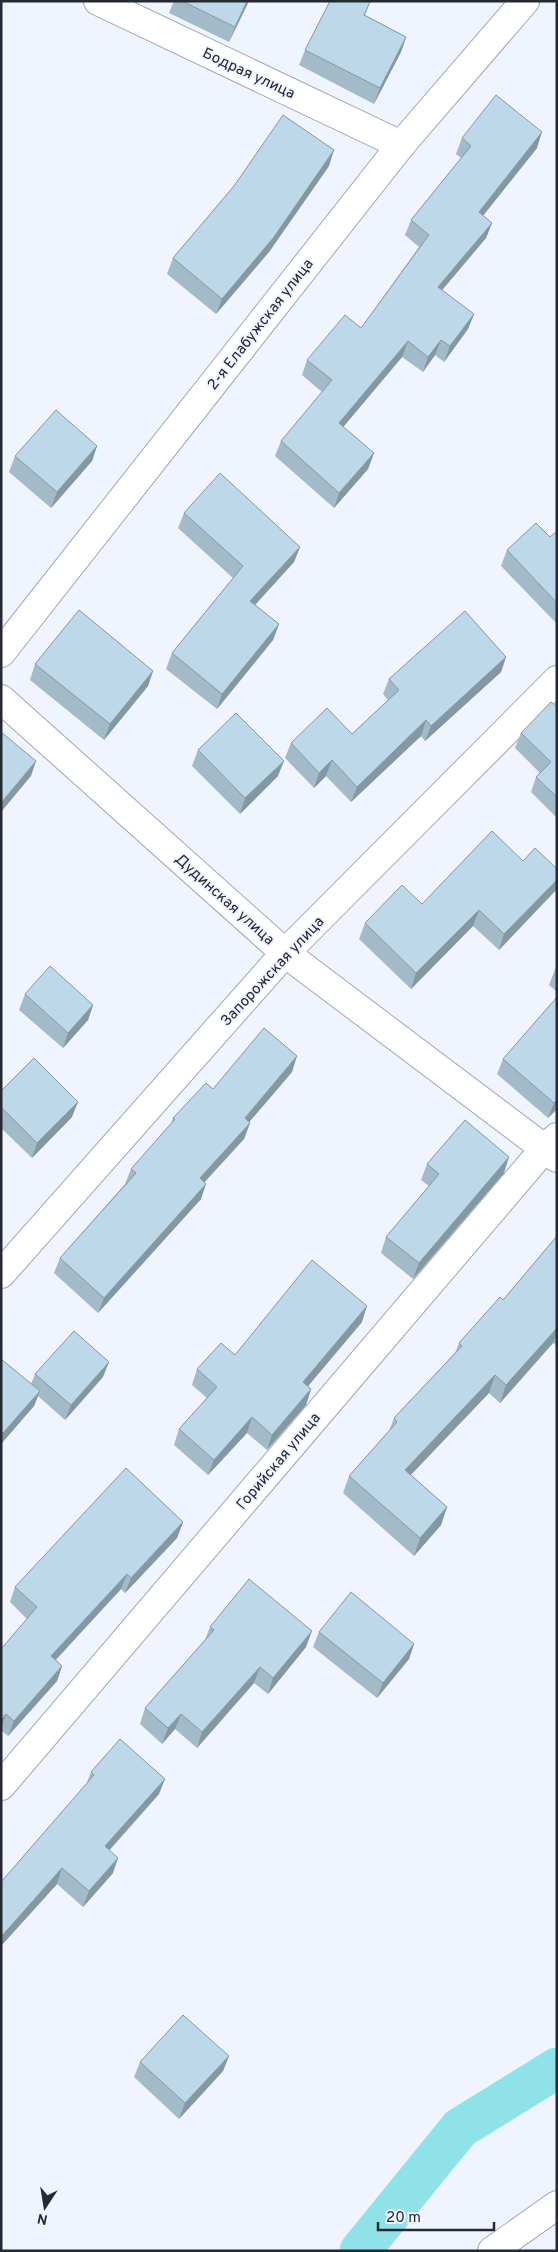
<svg xmlns="http://www.w3.org/2000/svg" width="558" height="2252" viewBox="0 0 558 2252" font-family="Overpass,sans-serif">
<style>
.lines{fill:none;stroke-linecap:round;stroke-linejoin:round}
.canal{stroke:#90e2e9;stroke-width:41}
.street-casing{stroke:#9ba7bf;stroke-width:30}
.street{stroke:#fff;stroke-width:28}
.wall{fill:#a3bbc8}
.shaded-wall{fill:#8498a3}
.building{fill:#bdd9e9;stroke:#8498a3}
.labels{text-anchor:middle;stroke-width:4;stroke-linejoin:round;paint-order:stroke}
.street-label{font-size:15px;fill:#242932;stroke:#eff4ff}
</style>
<rect width="100%" height="100%" fill="#eff4ff"/>
<g class="lines">
<polyline class="canal" points="360,2251 460,2128 557,2068"/>
<defs>
<g id="street">
<polyline points="98,1 401,145"/>
<polyline points="1,653 401,145 525,1"/>
<polyline points="1,699 285,953 557,1158"/>
<polyline points="1,1274 285,953 557,680"/>
<polyline points="1,1786 545,1148 557,1137"/>
<polyline points="492,2251 557,2205"/>
</g>
</defs>
<use href="#street" class="street-casing"/>
<use href="#street" class="street"/>
</g>
<g class="wall">
<polygon points="174,1 249,1 229,42 169,13"/>
<polygon points="370,2 365,15 406,37 401,52 374,104 299,65 305,50"/>
<polygon points="462,138 537,148 483,216 492,223 486,238 442,290 474,314 468,329 444,362 435,355 423,372 402,357 343,427 374,453 368,469 334,508 275,456 281,441 322,392 302,375 307,360 361,328 419,247 405,235 411,220 461,158 456,154"/>
<polygon points="329,166 269,252 216,314 167,274 173,258 234,186"/>
<polygon points="97,446 92,461 51,508 9,472 15,456"/>
<polygon points="184,513 300,547 294,562 255,605 279,624 273,640 217,709 166,669 172,653 233,578 178,528"/>
<polygon points="557,531 557,624 501,566 507,550 550,537"/>
<polygon points="506,657 501,672 425,741 421,736 351,802 326,776 314,788 285,758 291,743 352,734 388,700 383,694 389,679"/>
<polygon points="35,664 153,671 148,686 104,740 30,680"/>
<polygon points="557,707 557,818 531,792 536,777 540,773 515,748 521,733"/>
<polygon points="198,750 278,776 240,814 192,766"/>
<polygon points="523,861 556,890 499,950 473,926 411,989 359,939 365,923 422,904"/>
<polygon points="557,967 557,992 549,985 555,969"/>
<polygon points="25,994 93,1005 88,1020 63,1048 19,1010"/>
<polygon points="557,997 557,1109 548,1118 497,1074 503,1059"/>
<polygon points="292,1072 249,1122 250,1123 244,1139 205,1182 201,1199 98,1313 54,1273 60,1258 125,1184 131,1169 171,1124 173,1118 213,1089"/>
<polygon points="1,1091 72,1117 32,1158 1,1128"/>
<polygon points="427,1164 504,1173 413,1279 381,1253 386,1237 429,1186 421,1180"/>
<polygon points="557,1236 557,1346 553,1343 500,1403 489,1393 411,1475 447,1507 441,1525 414,1556 343,1493 349,1476 389,1431 394,1418 455,1353 459,1343 503,1300"/>
<polygon points="362,1322 308,1386 311,1389 306,1405 267,1450 247,1433 208,1475 174,1445 179,1429 207,1398 192,1385 197,1369 235,1355"/>
<polygon points="1,1359 31,1384 35,1374 103,1377 65,1420 38,1396 34,1406 1,1444"/>
<polygon points="183,1522 177,1538 125,1593 121,1589 56,1660 62,1666 57,1681 8,1736 1,1730 1,1649 27,1619 10,1602 15,1587"/>
<polygon points="210,1627 306,1647 268,1694 254,1683 197,1748 175,1729 162,1744 140,1724 145,1708 205,1640"/>
<polygon points="319,1632 414,1644 409,1659 377,1698 313,1647"/>
<polygon points="91,1772 159,1794 110,1850 113,1873 83,1907 57,1884 1,1946 1,1882 86,1785"/>
<polygon points="229,2056 223,2071 179,2119 134,2077 140,2062"/>
</g>
<g class="shaded-wall">
<polygon points="247,1 249,1 229,42 235,27"/>
<polygon points="406,37 401,52 374,104 380,88"/>
<polygon points="542,132 537,148 473,228 479,212"/>
<polygon points="334,150 329,166 269,252 216,314 222,299"/>
<polygon points="492,223 486,238 432,302 438,287"/>
<polygon points="474,314 468,329 444,362 450,346"/>
<polygon points="441,340 435,355 423,372 428,357"/>
<polygon points="408,341 402,357 334,438 339,423"/>
<polygon points="97,446 92,461 51,508 57,492"/>
<polygon points="374,453 368,469 334,508 339,493"/>
<polygon points="300,547 294,562 244,617 250,601"/>
<polygon points="279,624 273,640 217,709 222,694"/>
<polygon points="506,657 501,672 425,741 431,726"/>
<polygon points="153,671 148,686 104,740 110,724"/>
<polygon points="426,720 421,736 351,802 357,787"/>
<polygon points="332,760 326,776 314,788 319,773"/>
<polygon points="36,761 31,776 1,812 1,803"/>
<polygon points="284,761 278,776 240,814 245,798"/>
<polygon points="557,880 556,890 499,950 504,934"/>
<polygon points="479,910 473,926 411,989 416,973"/>
<polygon points="93,1005 88,1020 63,1048 68,1033"/>
<polygon points="297,1056 292,1072 239,1134 245,1118"/>
<polygon points="557,1100 557,1109 548,1118 554,1103"/>
<polygon points="78,1102 72,1117 32,1158 37,1143"/>
<polygon points="250,1123 244,1139 194,1193 200,1178"/>
<polygon points="509,1157 504,1173 413,1279 419,1263"/>
<polygon points="206,1184 201,1199 98,1313 104,1298"/>
<polygon points="367,1306 362,1322 298,1398 303,1382"/>
<polygon points="557,1328 557,1333 553,1343 500,1403 506,1385"/>
<polygon points="109,1362 103,1377 65,1420 71,1405"/>
<polygon points="495,1375 489,1393 399,1487 405,1470"/>
<polygon points="311,1389 306,1405 267,1450 272,1435"/>
<polygon points="40,1391 34,1406 1,1444 1,1439 3,1433"/>
<polygon points="252,1417 247,1433 208,1475 214,1460"/>
<polygon points="447,1507 441,1525 414,1556 420,1538"/>
<polygon points="183,1522 177,1538 125,1593 131,1578"/>
<polygon points="127,1574 121,1589 45,1671 51,1656"/>
<polygon points="312,1631 306,1647 268,1694 273,1678"/>
<polygon points="414,1644 409,1659 377,1698 383,1683"/>
<polygon points="62,1666 57,1681 8,1736 14,1721"/>
<polygon points="260,1667 254,1683 197,1748 202,1732"/>
<polygon points="6,1714 1,1728 1,1720"/>
<polygon points="181,1714 175,1729 162,1744 168,1728"/>
<polygon points="165,1779 159,1794 99,1861 105,1846"/>
<polygon points="118,1858 113,1873 83,1907 89,1891"/>
<polygon points="62,1868 57,1884 1,1946 1,1937"/>
<polygon points="229,2056 223,2071 179,2119 185,2103"/>
</g>
<g class="building">
<polygon points="182,1 247,1 235,27"/>
<polygon points="330,1 368,1 370,2 364,15 406,37 380,88 305,50"/>
<polygon points="496,95 542,132 479,212 492,223 438,287 474,314 450,346 441,340 428,357 408,341 339,423 374,453 339,493 281,441 332,380 307,360 345,315 361,328 429,235 411,220 471,146 462,138"/>
<polygon points="283,115 334,150 274,237 222,299 173,258 234,186"/>
<polygon points="56,410 97,446 57,492 15,456"/>
<polygon points="220,473 300,547 250,601 279,624 222,694 172,653 243,566 184,513"/>
<polygon points="536,523 550,537 557,531 557,603 507,550"/>
<polygon points="79,610 153,671 110,724 35,664"/>
<polygon points="465,611 506,657 431,726 426,720 357,787 332,760 319,773 291,743 327,708 352,734 399,690 389,679"/>
<polygon points="551,702 557,707 557,797 536,777 551,762 521,733"/>
<polygon points="236,713 284,761 245,798 198,750"/>
<polygon points="1,732 36,761 1,803"/>
<polygon points="492,831 523,861 535,848 557,869 557,880 504,934 479,910 416,973 365,923 402,885 422,904"/>
<polygon points="50,966 93,1005 68,1033 25,994"/>
<polygon points="557,997 557,1100 554,1103 503,1059"/>
<polygon points="264,1028 297,1056 245,1118 250,1123 200,1178 206,1184 104,1298 60,1258 136,1173 131,1169 175,1119 173,1118 206,1083 213,1089"/>
<polygon points="34,1058 78,1102 37,1143 1,1107 1,1091"/>
<polygon points="465,1120 509,1157 419,1263 386,1237 439,1174 427,1164"/>
<polygon points="557,1236 557,1328 506,1385 495,1375 405,1470 447,1507 420,1538 349,1476 397,1422 394,1418 462,1346 459,1343 500,1297 503,1300"/>
<polygon points="312,1260 367,1306 303,1382 311,1389 272,1435 252,1417 214,1460 179,1429 217,1387 197,1369 221,1343 235,1355"/>
<polygon points="74,1331 109,1362 71,1405 35,1374"/>
<polygon points="1,1359 40,1391 3,1433 1,1431"/>
<polygon points="126,1468 183,1522 131,1578 127,1574 51,1656 62,1666 14,1721 6,1714 1,1720 1,1649 37,1607 15,1587"/>
<polygon points="249,1579 312,1631 273,1678 260,1667 202,1732 181,1714 168,1728 145,1708 214,1630 210,1627"/>
<polygon points="351,1592 414,1644 383,1683 319,1632"/>
<polygon points="120,1739 165,1779 105,1846 118,1858 89,1891 62,1868 1,1937 1,1882 94,1775 91,1772"/>
<polygon points="183,2015 229,2056 185,2103 140,2062"/>
</g>
<g class="labels">
<g class="street-label">
<text transform="translate(249 73) rotate(25)" y="5">Бодрая улица</text>
<text transform="translate(260 324) rotate(-52)" y="5">2-я Елабужская улица</text>
<text transform="translate(225 899) rotate(42)" y="5">Дудинская улица</text>
<text transform="translate(272 971) rotate(-47)" y="5">Запорожская улица</text>
<text transform="translate(278 1461) rotate(-50)" y="5">Горийская улица</text>
</g>
</g>
<rect width="558" height="2252" fill="none" stroke="#242932" stroke-width="5"/>
<g transform="translate(45 2207) rotate(192)" stroke="#eff4ff" stroke-width="4" paint-order="stroke">
<path d="M0-4L9 19L0 12L-9 19Z" fill="#242932"/>
<text y="-8" font-size="14" font-weight="bold" text-anchor="middle" fill="#242932">N</text>
</g>
<path d="M378 2222v8h116v-8" fill="none" stroke="#242932" stroke-width="2.5"/>
<text x="386" y="2222" font-size="15" fill="#242932" stroke="#eff4ff" stroke-width="4" paint-order="stroke">20 m</text>
</svg>
